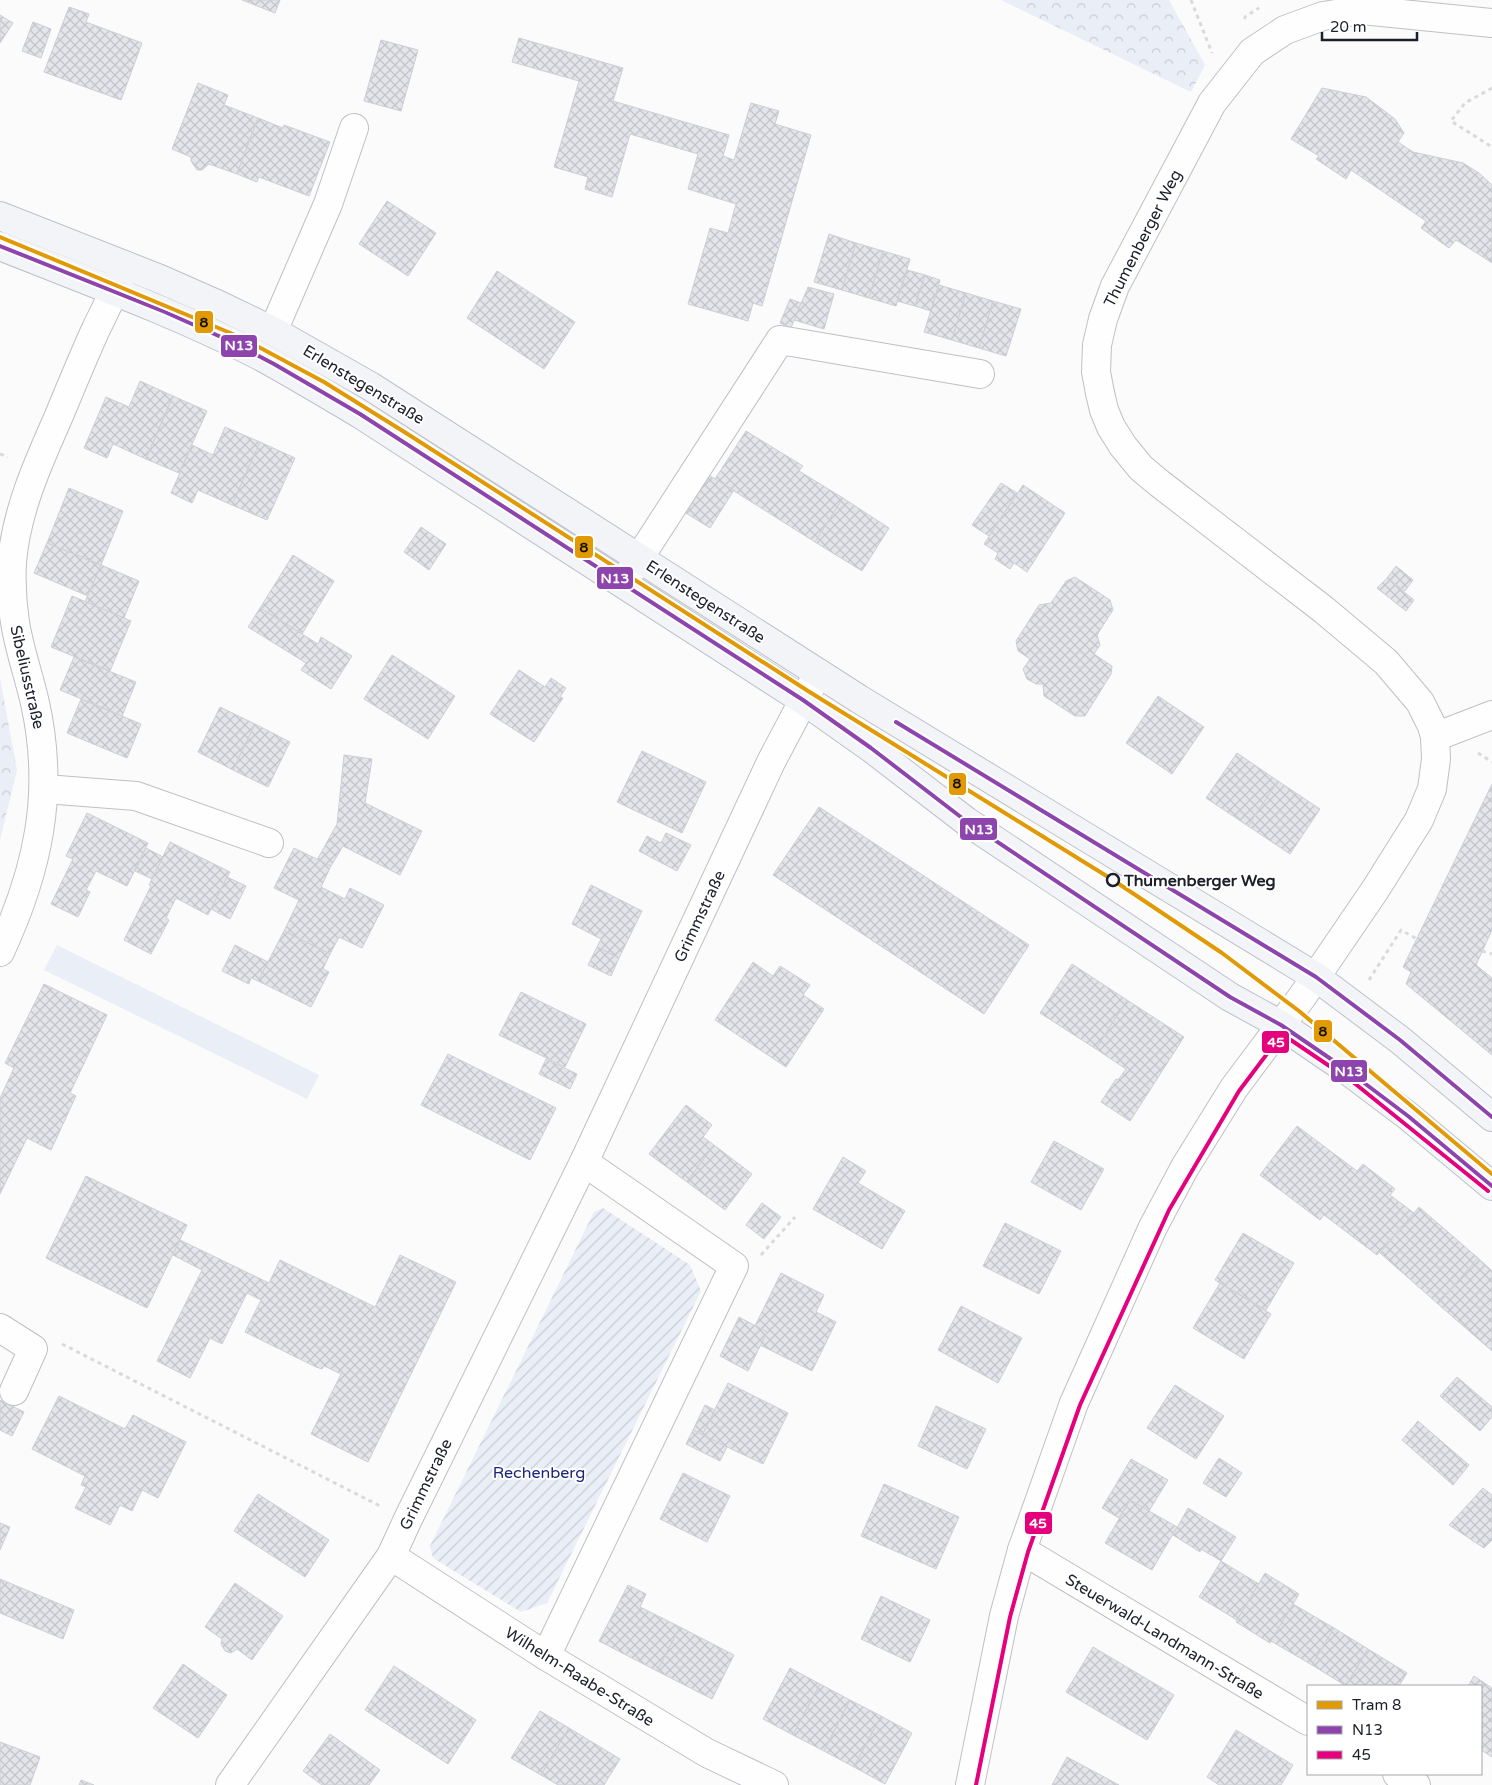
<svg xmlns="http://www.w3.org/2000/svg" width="1492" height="1785" viewBox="0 0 1492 1785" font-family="'Varela Round',sans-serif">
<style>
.forest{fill:url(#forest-crowns)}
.garden{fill:url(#garden-furrows)}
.pitch{fill:#eaeef7}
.building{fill:url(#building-cross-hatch);stroke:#cdcfd4}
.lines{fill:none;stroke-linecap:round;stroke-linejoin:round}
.minor-casing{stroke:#bec0c5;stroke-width:30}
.major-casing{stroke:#bdc1ca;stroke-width:30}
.path{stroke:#dadadb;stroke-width:3;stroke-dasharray:4 4;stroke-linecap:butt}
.minor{stroke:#fefefe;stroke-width:28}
.major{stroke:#f2f4f8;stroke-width:28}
.bus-1-casing{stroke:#fff;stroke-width:8}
.bus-2-casing{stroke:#fff;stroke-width:8}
.bus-1{stroke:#8e44ad;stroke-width:4}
.bus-2{stroke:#e5007d;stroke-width:4}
.tram-1-casing{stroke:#fff;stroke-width:8}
.tram-1{stroke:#e19904;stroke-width:4}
.stop-dot{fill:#fff;stroke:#1d202b;stroke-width:2.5}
.labels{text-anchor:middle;stroke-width:4;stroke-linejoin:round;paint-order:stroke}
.street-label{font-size:16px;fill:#1d202b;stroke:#fff}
.stop-label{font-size:16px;font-weight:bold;fill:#1d202b;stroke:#fff;text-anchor:start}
.park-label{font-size:16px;fill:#19267b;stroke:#fff}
.line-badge{stroke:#fff;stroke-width:2}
.badge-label{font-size:14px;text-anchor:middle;font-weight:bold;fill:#fff}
.pale-badge-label{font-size:14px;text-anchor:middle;font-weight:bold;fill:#111}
</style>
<defs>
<pattern id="forest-crowns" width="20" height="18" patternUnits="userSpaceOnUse" patternTransform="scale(1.25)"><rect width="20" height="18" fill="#eaeef7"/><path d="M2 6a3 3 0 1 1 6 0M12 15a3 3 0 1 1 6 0" fill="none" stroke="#c8ccd4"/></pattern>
<pattern id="garden-furrows" width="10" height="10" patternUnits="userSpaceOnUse" patternTransform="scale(1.25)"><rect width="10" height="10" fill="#eaeef7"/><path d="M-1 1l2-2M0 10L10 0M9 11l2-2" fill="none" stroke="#c8ccd4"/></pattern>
<pattern id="building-cross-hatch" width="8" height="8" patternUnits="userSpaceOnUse" patternTransform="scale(1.25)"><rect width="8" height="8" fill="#e3e5ea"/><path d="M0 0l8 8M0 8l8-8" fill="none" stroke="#c2c4c9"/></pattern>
</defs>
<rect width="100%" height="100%" fill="#fbfbfb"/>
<g class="forest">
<polygon points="1001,0 1169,0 1205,65 1191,92"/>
<polygon points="0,678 17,770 0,840"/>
</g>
<polygon class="garden" points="603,1208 690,1265 701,1291 547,1603 521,1612 433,1558 430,1546 594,1212"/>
<polygon class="pitch" points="57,945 319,1075 307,1099 44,970"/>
<g class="building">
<polygon points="242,0 280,0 275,13"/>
<polygon points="69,7 89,14 86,22 142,43 121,100 44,72"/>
<polygon points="0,15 13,23 0,43"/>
<polygon points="33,22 51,29 41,58 22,51"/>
<polygon points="519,38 623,68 613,101 729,135 723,156 734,160 751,103 779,111 775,124 811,135 762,306 753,303 748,321 688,304 710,228 728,233 736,204 688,189 698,154 630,134 612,197 585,189 588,177 554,167 579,81 512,62"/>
<polygon points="381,40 418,50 401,111 364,101"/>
<polygon points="198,83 228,95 224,105 258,118 237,174 209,164 202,170 197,170 191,161 191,157 172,149"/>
<polygon points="1322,88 1366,97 1395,119 1404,133 1398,142 1413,152 1463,163 1479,173 1492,185 1492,244 1483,257 1456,240 1449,248 1421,228 1426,221 1351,170 1346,179 1316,159 1319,156 1291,139"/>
<polygon points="258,118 283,128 284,125 330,142 309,196 259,177 257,182 237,174"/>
<polygon points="387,201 436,233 408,276 359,244"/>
<polygon points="829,234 856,243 842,290 814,282"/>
<polygon points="856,243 883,251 869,298 842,290"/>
<polygon points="1492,244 1492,263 1483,257"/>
<polygon points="883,251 910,259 896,306 869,298"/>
<polygon points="907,270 925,275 915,306 897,301"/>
<polygon points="497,271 575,322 544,369 467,318"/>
<polygon points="925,275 940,280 931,311 915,306"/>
<polygon points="939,285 966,293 952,340 924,332"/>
<polygon points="808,287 834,294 824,329 794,320"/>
<polygon points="966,293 993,301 979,348 952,340"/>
<polygon points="790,299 801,303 791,328 780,323"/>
<polygon points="993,301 1021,309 1006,356 979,348"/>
<polygon points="140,381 173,396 146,459 113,444 107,458 84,448 106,397 129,407"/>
<polygon points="173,396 207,411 179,473 146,459"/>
<polygon points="225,427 260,442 232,505 198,490 192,503 171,493 192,445 213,455"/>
<polygon points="746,431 803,466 799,471 843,498 815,542 715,479"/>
<polygon points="260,442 295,458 267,520 232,505"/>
<polygon points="705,473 734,490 710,528 681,510"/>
<polygon points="1001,483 1017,493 989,536 972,525"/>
<polygon points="1023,485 1065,513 1027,572 1014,563 1010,569 995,559 998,553 984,544"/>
<polygon points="69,488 123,511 101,565 47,543"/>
<polygon points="843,498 889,528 862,571 815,542"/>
<polygon points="421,527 446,544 429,570 404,552"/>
<polygon points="47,543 101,565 88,596 34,573"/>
<polygon points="293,555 334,581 302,634 260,608"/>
<polygon points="101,565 139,581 124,618 85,602"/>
<polygon points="1396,566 1413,580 1405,591 1387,578"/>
<polygon points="1075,577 1110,600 1113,610 1097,635 1100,645 1094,654 1112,666 1111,674 1085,716 1075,716 1044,696 1043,684 1036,684 1027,679 1023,669 1030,659 1018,651 1016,641 1039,605 1051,603 1066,581"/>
<polygon points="1387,578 1414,600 1406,611 1377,588"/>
<polygon points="72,596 131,621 110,671 51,647"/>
<polygon points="260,608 318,644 321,637 352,656 331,689 301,670 306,663 248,627"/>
<polygon points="392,655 455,696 428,739 364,699"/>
<polygon points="74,657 136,682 122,716 60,690"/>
<polygon points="519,670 545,687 551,678 566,688 560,697 563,698 534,742 490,714"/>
<polygon points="1158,696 1204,727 1172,774 1126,743"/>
<polygon points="81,699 141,724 127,758 67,733"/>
<polygon points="220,707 255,724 233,770 198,752"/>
<polygon points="255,724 290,742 268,787 233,770"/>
<polygon points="642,751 706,782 682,833 617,802"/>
<polygon points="1237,753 1278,781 1248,826 1206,798"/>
<polygon points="344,755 372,759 365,803 422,831 400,875 343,846 331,866 317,860 337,824"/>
<polygon points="1278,781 1320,809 1290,854 1248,826"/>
<polygon points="1492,784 1492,930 1476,965 1492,978 1492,1055 1406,984 1411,972 1403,967"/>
<polygon points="819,807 1029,945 984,1014 773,875"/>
<polygon points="87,813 148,843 127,886 96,871 86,890 90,892 78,917 51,904 73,859 66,856"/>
<polygon points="666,833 691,845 677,871 639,851 647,836 661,843"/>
<polygon points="170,842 230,872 208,915 176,898 166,918 169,920 151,954 124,940 151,886 149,885"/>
<polygon points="146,848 163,857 152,879 135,871"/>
<polygon points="294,848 331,866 321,887 345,899 350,888 384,905 362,948 339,937 330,954 284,931 299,900 274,888"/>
<polygon points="227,877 246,886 230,919 211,909"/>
<polygon points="591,885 642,911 619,958 597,947 601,939 572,924"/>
<polygon points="284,931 330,954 323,969 329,972 311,1007 258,981"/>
<polygon points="235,945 268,962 258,981 251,978 249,984 222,971"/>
<polygon points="597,947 619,958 611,976 588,965"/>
<polygon points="753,962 773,976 780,966 810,985 803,995 824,1009 786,1067 715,1020"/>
<polygon points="1072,964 1127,1000 1096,1049 1040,1013"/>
<polygon points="44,984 107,1015 70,1093 76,1096 51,1150 27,1138 0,1194 0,1098 14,1068 5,1063"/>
<polygon points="521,992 586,1024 565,1067 499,1035"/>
<polygon points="1127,1000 1184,1037 1130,1121 1101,1102 1116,1079 1118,1080 1126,1069 1096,1049"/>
<polygon points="448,1054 556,1108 530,1160 421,1105"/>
<polygon points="546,1059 577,1074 570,1089 539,1074"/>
<polygon points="686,1105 712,1125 703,1137 714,1145 687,1182 649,1154"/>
<polygon points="1297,1126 1357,1171 1363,1164 1395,1189 1390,1195 1414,1213 1377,1255 1324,1215 1320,1220 1260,1175"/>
<polygon points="1054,1141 1104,1169 1081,1210 1031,1182"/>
<polygon points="714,1145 752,1174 725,1210 687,1182"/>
<polygon points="843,1157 866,1171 858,1183 905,1211 882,1249 813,1209"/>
<polygon points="86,1176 187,1225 147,1308 46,1258"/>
<polygon points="762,1203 781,1217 764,1239 746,1225"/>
<polygon points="1419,1207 1478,1258 1438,1304 1380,1253"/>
<polygon points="1005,1223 1061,1251 1039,1294 983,1266"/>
<polygon points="1243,1233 1294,1263 1266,1310 1215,1280"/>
<polygon points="180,1240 269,1283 280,1260 375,1307 400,1255 456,1282 368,1462 311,1434 341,1374 324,1366 322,1369 316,1367 245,1332 261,1300 247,1293 222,1344 210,1338 190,1378 157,1361 202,1270 173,1255"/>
<polygon points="1478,1258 1492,1271 1492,1351 1438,1304"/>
<polygon points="781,1273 824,1295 816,1312 836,1322 812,1371 760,1345 767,1332 755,1326"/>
<polygon points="1220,1283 1271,1314 1244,1359 1193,1328"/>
<polygon points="961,1306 1022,1338 998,1383 938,1350"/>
<polygon points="739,1317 767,1332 748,1371 720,1356"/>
<polygon points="1457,1377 1492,1407 1492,1417 1480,1431 1440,1396"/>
<polygon points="728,1383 788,1413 763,1464 702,1435"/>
<polygon points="1175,1385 1224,1416 1196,1459 1147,1428"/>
<polygon points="59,1396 125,1429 133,1415 186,1442 158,1498 142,1490 132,1511 120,1505 110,1525 75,1508 86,1487 81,1485 85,1476 32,1449"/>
<polygon points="0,1400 24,1412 12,1436 0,1430"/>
<polygon points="705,1405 715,1410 702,1435 693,1430"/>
<polygon points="936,1406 986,1429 967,1469 918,1446"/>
<polygon points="1418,1421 1469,1465 1453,1485 1402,1440"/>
<polygon points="693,1430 727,1447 720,1461 686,1444"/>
<polygon points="1219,1458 1242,1473 1226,1497 1203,1483"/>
<polygon points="1131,1459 1168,1480 1149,1511 1130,1500 1119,1518 1102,1508"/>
<polygon points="683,1473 730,1496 707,1542 660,1519"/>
<polygon points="884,1484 959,1517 936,1569 861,1536"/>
<polygon points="1483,1488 1492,1495 1492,1540 1484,1548 1449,1525"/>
<polygon points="258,1494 329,1540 305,1577 234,1531"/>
<polygon points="1130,1500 1177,1527 1152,1570 1105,1543"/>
<polygon points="1188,1508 1236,1537 1221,1561 1201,1549 1200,1552 1173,1535"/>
<polygon points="0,1523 10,1527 0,1550"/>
<polygon points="1221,1561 1259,1584 1237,1620 1199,1597"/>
<polygon points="1265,1573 1299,1594 1270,1643 1236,1622"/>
<polygon points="0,1579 74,1610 63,1639 0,1613"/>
<polygon points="235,1583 283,1616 252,1660 237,1649 231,1653 225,1651 221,1644 222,1639 205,1627"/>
<polygon points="628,1585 646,1594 640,1607 680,1627 657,1671 599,1641"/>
<polygon points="881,1596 930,1620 910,1662 861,1639"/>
<polygon points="1293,1604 1334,1628 1312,1665 1271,1641"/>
<polygon points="680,1627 734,1655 712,1699 657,1671"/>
<polygon points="1334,1628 1368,1649 1346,1686 1312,1665"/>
<polygon points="1093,1647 1174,1695 1147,1740 1066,1692"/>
<polygon points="1368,1649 1407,1673 1399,1686 1346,1686"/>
<polygon points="183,1664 227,1695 198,1738 153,1708"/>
<polygon points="394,1666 476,1720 448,1764 365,1710"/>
<polygon points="790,1668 820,1684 793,1735 763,1719"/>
<polygon points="1474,1676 1492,1688 1492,1757 1481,1750 1481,1686 1468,1686"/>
<polygon points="820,1684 850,1700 824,1751 793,1735"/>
<polygon points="850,1700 881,1716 854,1767 824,1751"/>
<polygon points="540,1711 569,1728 541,1775 511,1758"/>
<polygon points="881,1716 912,1733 885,1784 854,1767"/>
<polygon points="569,1728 620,1759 604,1785 558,1785 541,1775"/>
<polygon points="1236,1730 1293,1765 1281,1785 1219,1785 1207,1777"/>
<polygon points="330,1734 380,1770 369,1785 322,1785 303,1771"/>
<polygon points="0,1742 40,1757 30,1785 0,1785"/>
<polygon points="1067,1757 1119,1785 1052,1785"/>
<polygon points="81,1780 94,1785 79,1785"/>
</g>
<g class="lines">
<defs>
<g id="minor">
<polyline points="273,331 328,204 354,128"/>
<polyline points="623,583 780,340 980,374"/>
<polyline points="1435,737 1492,715"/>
<polyline points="45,789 136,796 269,843"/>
<path d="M0,952C38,870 55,793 35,703C29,676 19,649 15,622C12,603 11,581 12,562C16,512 38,463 58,418C70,389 82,360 95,331C105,310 117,288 124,265"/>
<polyline points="0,1328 33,1349 14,1391"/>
<polyline points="1022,1550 1308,1721"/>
<polyline points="391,1556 546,1656 707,1753 774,1785"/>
<polyline points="546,1656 734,1266 584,1162"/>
<polyline points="1397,1774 1416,1785"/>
<polyline points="230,1785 391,1556 408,1519 584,1162 771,762 818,673"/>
<polyline points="970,1785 1004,1616 1022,1550 1074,1403 1153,1227 1185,1167 1234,1088 1302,997 1375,890 1419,820 1432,789 1436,759 1435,737 1432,726 1420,702 1386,662 1324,610 1159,483 1141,468 1123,446 1111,427 1104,410 1100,393 1096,372 1097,345 1103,319 1115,286 1212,103 1252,52 1285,30 1323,16 1362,10 1492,23"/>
</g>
<g id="major">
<polyline points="0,216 160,279 219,305 273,331 370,386 859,699 1316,977 1400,1040 1492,1117"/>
<path d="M0,246C88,281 178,314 262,357C295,375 328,395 360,414L803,700L871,748L966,821L1230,997L1281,1025L1347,1070L1408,1116L1492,1186"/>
</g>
</defs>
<use href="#minor" class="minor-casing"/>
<use href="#major" class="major-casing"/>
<g class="path">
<polyline points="1191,0 1212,53"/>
<polyline points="1244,19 1246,16 1259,8"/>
<polyline points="1492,88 1465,103 1451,121 1492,147"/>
<polyline points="0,454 8,457"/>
<polyline points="1478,753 1492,762"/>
<polyline points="1482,951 1492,954"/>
<polyline points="1369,980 1401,930 1417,939"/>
<polyline points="761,1255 795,1217"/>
<polyline points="62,1344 382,1507"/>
</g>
<use href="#minor" class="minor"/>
<use href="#major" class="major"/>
<defs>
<g id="bus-1">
<polyline points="0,246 165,312 230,341 274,364 360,414 803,700 871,748 966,821 1230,997 1281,1025 1347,1070 1408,1116 1492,1186"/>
<polyline points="896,722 1316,977 1400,1040 1492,1117"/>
</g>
<polyline id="bus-2" points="976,1785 1010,1617 1028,1552 1080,1405 1169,1210 1239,1091 1282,1034 1353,1082 1488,1191"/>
</defs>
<use href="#bus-1" class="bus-1-casing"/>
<use href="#bus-2" class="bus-2-casing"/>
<use href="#bus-1" class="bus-1"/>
<use href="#bus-2" class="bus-2"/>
<defs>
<polyline id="tram-1" points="0,237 240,337 324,382 406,433 808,691 1113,880 1222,953 1299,1011 1492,1174"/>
</defs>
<use href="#tram-1" class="tram-1-casing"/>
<use href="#tram-1" class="tram-1"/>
</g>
<circle class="stop-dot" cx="1113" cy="880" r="6"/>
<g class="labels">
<g class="street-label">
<text transform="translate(1142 238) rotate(-63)" y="6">Thumenberger Weg</text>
<text transform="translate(364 384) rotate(31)" y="6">Erlenstegenstraße</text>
<text transform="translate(706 601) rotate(33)" y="6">Erlenstegenstraße</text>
<text transform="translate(28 677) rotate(77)" y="6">Sibeliusstraße</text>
<text transform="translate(699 916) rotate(-65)" y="6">Grimmstraße</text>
<text transform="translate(425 1484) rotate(-64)" y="6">Grimmstraße</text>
<text transform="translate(1165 1636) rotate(31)" y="6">Steuerwald-Landmann-Straße</text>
<text transform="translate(580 1676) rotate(32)" y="6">Wilhelm-Raabe-Straße</text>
</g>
<g class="stop-label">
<text x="1124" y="886">Thumenberger Weg</text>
</g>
<g class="park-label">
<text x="539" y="1478">Rechenberg</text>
</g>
</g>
<g class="line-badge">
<rect x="194" y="310" width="20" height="24" rx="5" fill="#e19904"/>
<rect x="220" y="334" width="38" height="24" rx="5" fill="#8e44ad"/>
<rect x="574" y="535" width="20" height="24" rx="5" fill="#e19904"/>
<rect x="596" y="566" width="38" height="24" rx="5" fill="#8e44ad"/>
<rect x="948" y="772" width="19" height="24" rx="5" fill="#e19904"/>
<rect x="959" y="817" width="39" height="24" rx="5" fill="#8e44ad"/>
<rect x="1313" y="1019" width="20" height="24" rx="5" fill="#e19904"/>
<rect x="1261" y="1030" width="29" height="24" rx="5" fill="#e5007d"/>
<rect x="1330" y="1059" width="38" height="24" rx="5" fill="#8e44ad"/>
<rect x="1024" y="1511" width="29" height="24" rx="5" fill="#e5007d"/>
</g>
<g class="badge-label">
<text x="239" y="350">N13</text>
<text x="615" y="583">N13</text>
<text x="979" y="834">N13</text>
<text x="1276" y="1047">45</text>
<text x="1349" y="1076">N13</text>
<text x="1038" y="1528">45</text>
</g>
<g class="pale-badge-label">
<text x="204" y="327">8</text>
<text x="584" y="552">8</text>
<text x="957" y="788">8</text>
<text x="1323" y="1036">8</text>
</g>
<rect x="1307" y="1685" width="175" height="90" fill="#ffffff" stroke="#a5a6aa"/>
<rect x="1317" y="1701" width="25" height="8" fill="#e19904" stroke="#a5a6aa"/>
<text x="1352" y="1710" font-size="15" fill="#1d202b">Tram 8</text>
<rect x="1317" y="1726" width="25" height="8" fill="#8e44ad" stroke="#a5a6aa"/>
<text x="1352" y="1735" font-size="15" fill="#1d202b">N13</text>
<rect x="1317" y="1751" width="25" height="8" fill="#e5007d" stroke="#a5a6aa"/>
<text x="1352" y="1760" font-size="15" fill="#1d202b">45</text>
<path d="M1322 32v8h95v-8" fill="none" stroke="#1d202b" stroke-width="2.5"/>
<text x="1330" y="32" font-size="15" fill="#1d202b" stroke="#ffffff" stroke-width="4" paint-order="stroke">20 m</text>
</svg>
